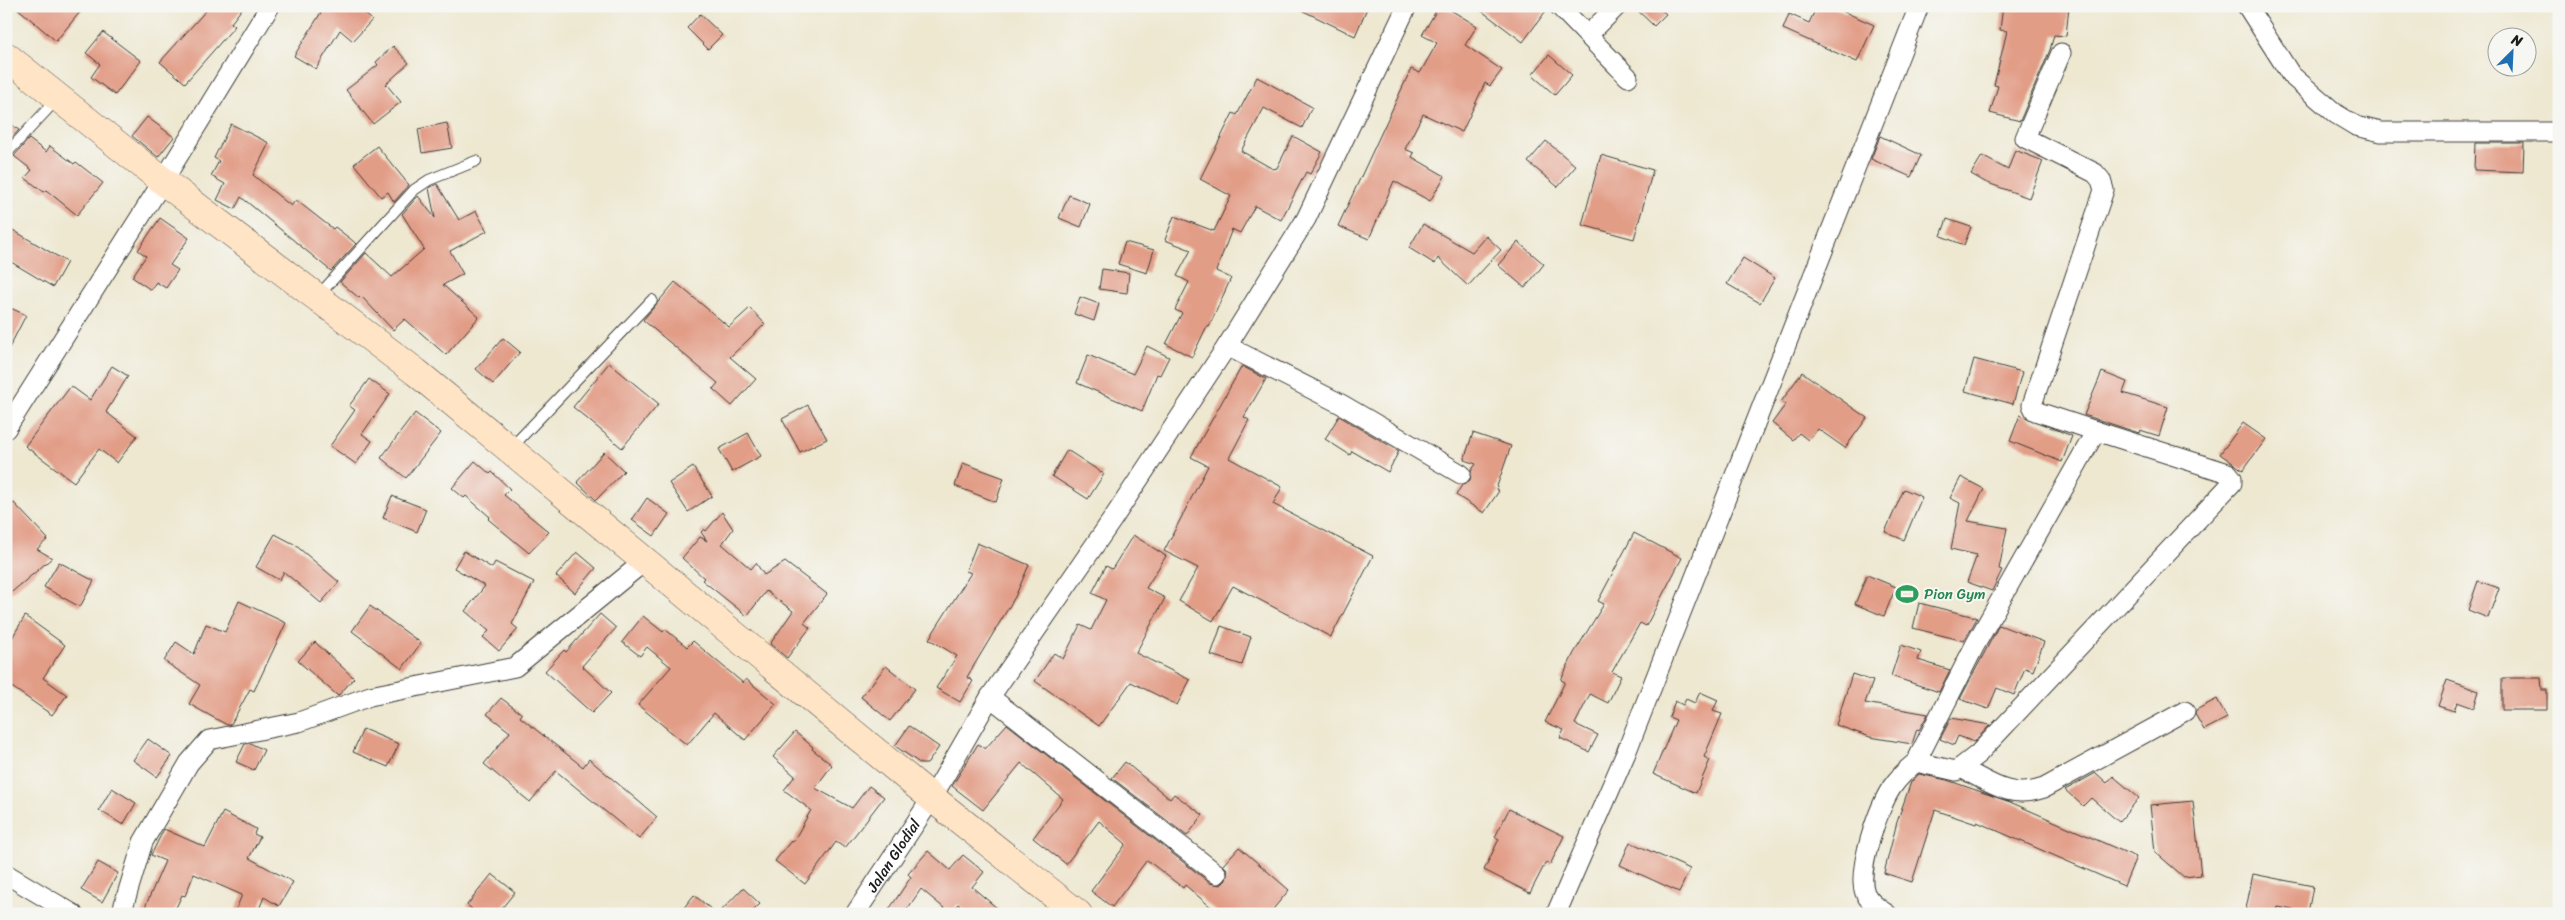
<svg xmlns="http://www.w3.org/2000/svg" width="2565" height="920" viewBox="0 0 2565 920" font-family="Sriracha,sans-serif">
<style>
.building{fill:#e29d87}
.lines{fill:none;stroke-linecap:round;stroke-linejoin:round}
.lane-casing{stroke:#3c3b37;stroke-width:12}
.street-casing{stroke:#3c3b37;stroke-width:21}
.secondary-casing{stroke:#3c3b37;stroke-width:29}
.lane{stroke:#fff;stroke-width:10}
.street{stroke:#fff;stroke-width:19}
.secondary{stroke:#ffe4c6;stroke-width:28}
.labels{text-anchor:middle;stroke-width:4;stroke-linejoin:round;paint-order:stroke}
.leisure-label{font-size:15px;fill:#27864d;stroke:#f6f6f2;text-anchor:start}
.street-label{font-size:15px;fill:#1c1c1c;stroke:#f6f6f2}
</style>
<rect width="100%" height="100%" fill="#f6f6f2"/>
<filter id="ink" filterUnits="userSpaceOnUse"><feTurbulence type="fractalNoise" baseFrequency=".02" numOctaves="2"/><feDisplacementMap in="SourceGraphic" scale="10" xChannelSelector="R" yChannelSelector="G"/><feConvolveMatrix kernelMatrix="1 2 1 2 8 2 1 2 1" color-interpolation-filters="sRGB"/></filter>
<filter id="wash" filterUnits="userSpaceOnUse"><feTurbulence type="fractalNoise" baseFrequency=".0096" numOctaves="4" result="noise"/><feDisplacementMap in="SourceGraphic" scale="20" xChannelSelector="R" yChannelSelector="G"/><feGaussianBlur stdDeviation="1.12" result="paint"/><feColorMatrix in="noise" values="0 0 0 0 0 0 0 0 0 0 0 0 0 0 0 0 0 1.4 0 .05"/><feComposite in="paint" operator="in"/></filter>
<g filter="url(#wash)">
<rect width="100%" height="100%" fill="#eee8d1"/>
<g id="blocks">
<g class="building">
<polygon points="15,6 85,6 56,41"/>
<polygon points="210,6 244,6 231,23 235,26 185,83 160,62"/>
<polygon points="325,6 357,6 372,20 353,41 340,30 316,69 294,56"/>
<polygon points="1293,6 1368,6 1355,36"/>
<polygon points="1439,6 1444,6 1477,26 1465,45 1502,70 1490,86 1485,83 1462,132 1423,114 1405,149 1414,153 1412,157 1445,176 1430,201 1394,181 1369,239 1338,226 1411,69 1420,73 1437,43 1422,35"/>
<polygon points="1475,6 1548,6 1548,8 1523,42"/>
<polygon points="1633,6 1657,6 1666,14 1654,26"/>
<polygon points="1817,6 1831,6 1874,25 1857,62 1783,29 1789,14 1809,23"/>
<polygon points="2003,6 2069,6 2066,36 2054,35 2050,50 2020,121 1990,113 1998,86 1994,85 2007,31 2000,30"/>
<polygon points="700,14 722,35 708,49 687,28"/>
<polygon points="103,32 141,61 115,95 91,77 100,64 86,53"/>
<polygon points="393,46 409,63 386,84 401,102 373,124 346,90 378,65 376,62"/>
<polygon points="1549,55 1572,75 1555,95 1532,75"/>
<polygon points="1257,77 1312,107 1302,128 1264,108 1241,151 1273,169 1277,168 1293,136 1322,152 1310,174 1306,172 1281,220 1255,206 1240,233 1232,229 1216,271 1231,278 1209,327 1207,326 1192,357 1166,344 1182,313 1175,310 1189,282 1177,276 1191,250 1165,240 1174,216 1214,231 1231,196 1200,179 1233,113 1237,115"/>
<polygon points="147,117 174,137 158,157 132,136"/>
<polygon points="6,121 19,130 6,144"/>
<polygon points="447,123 452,148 422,153 418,129"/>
<polygon points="231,124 269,143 253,175 291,206 296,200 333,229 335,227 353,241 356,244 331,271 241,197 235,209 217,200 225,184 211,176 219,161 214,158"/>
<polygon points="1880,136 1921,155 1911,177 1871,159"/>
<polygon points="29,139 46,152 50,146 74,164 76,162 103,183 77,215 46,190 44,192 25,178 32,170 14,156"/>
<polygon points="1546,141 1576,166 1558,187 1528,162"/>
<polygon points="2475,143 2524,143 2523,172 2474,170"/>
<polygon points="377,146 409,185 394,202 388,192 381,197 354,164"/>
<polygon points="2015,150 2043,161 2029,198 1985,182 1971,174 1982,156 2008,170"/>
<polygon points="1601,155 1653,170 1634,239 1582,225"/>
<polygon points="437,184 459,220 476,211 487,231 450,251 463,274 443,285 479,317 446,355 405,319 393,330 361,296 359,298 340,282 366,253 392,277 424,249 402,214 418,196 435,218 429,188"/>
<polygon points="1069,195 1090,204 1081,227 1059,218"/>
<polygon points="160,218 189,238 170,265 178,270 166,288 156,282 151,290 132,277 146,256 138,250"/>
<polygon points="1947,219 1971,227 1964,245 1941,236"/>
<polygon points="1423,224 1472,252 1486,236 1501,250 1468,286 1438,258 1435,264 1409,248"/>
<polygon points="6,226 67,262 53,287 6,259"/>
<polygon points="1125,242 1154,250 1147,273 1118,264"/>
<polygon points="1518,242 1544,264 1525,288 1498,265"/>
<polygon points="1743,258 1775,278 1760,303 1727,284"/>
<polygon points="1102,269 1129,273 1127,293 1099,289"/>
<polygon points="675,282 729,327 750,308 765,324 730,357 756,379 732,406 713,389 718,383 643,320"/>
<polygon points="1080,297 1099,304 1094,321 1074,314"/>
<polygon points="6,306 26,315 6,354"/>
<polygon points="503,338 520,352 493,384 476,369"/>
<polygon points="1147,346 1169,357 1160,375 1157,374 1142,411 1077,383 1088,355 1133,374"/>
<polygon points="1974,359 2022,372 2013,404 1965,391"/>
<polygon points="609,363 659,404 622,448 573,407"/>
<polygon points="112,366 128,376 106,412 137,436 117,463 99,449 74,482 25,446 71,386 90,400"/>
<polygon points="1242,366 1266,379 1244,417 1249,420 1229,458 1282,487 1273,504 1373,556 1331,637 1233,586 1213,621 1179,601 1198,568 1164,551 1208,466 1191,457"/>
<polygon points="1802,372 1867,418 1845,448 1818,429 1808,440 1799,433 1793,440 1772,423 1786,404 1781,402"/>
<polygon points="2102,372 2127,382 2123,393 2168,407 2159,436 2140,430 2139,433 2084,415"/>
<polygon points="369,379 390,394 362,434 372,441 356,464 330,446 355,410 349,406"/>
<polygon points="808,405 827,439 800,452 782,419"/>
<polygon points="415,413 441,433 406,478 381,458"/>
<polygon points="2020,415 2072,436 2062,462 2010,441"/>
<polygon points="1339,416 1399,451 1388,472 1352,451 1350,455 1325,439"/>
<polygon points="2243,423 2266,439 2243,470 2220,454"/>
<polygon points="748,433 761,456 732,472 719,449"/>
<polygon points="1473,433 1511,446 1496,489 1499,491 1484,513 1456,495 1462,485 1470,480 1471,471 1476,464 1464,460"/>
<polygon points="1067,450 1104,474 1088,499 1052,476"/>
<polygon points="604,452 624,471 596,500 577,482"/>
<polygon points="475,461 490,474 492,472 510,489 504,495 549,532 529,553 488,519 490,517 466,496 464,498 452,488"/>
<polygon points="963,463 1004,478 996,502 955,486"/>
<polygon points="693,467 712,496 688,512 669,483"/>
<polygon points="1961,477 1984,489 1968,521 2007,528 1999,569 2002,570 1992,591 1967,582 1977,555 1951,549 1960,503 1950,498"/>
<polygon points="1904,489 1922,497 1904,540 1885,532"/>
<polygon points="392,496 426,509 417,532 383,518"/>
<polygon points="647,498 669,514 654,536 632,520"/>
<polygon points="14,503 48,539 37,549 52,558 6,597 6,510"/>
<polygon points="722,512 733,529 722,544 751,569 756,563 764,575 785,562 827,594 804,623 810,628 787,658 770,644 793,611 766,591 747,616 702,580 704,578 682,558 700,537 707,541 701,532 704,529 706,531"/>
<polygon points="1634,533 1682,558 1646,626 1640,623 1612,672 1621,676 1608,703 1590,694 1575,724 1598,735 1589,752 1560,738 1564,730 1545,722 1565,682 1561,680 1574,653 1604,604 1598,601"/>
<polygon points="275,534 294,544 339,582 321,603 284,572 279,580 256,567"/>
<polygon points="1133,535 1166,556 1146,588 1165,598 1136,653 1190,680 1177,705 1131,682 1099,726 1035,681 1054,653 1063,659 1080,625 1091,630 1106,600 1092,593 1106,566 1112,569"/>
<polygon points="977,543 1029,565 1015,597 967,677 973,681 960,702 936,688 957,656 929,639 971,573 966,571"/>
<polygon points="464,551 492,568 495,562 534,582 512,624 518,629 499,651 483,637 489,631 465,611 485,586 454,568"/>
<polygon points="577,552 596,568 575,593 556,576"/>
<polygon points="59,562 94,581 80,607 44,587"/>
<polygon points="1867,575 1896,587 1884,616 1855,604"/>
<polygon points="2478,581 2499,588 2488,618 2468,610"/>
<polygon points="239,601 286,623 254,691 250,689 231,724 227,725 189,704 200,685 164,661 176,642 194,654 206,624 225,632"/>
<polygon points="1919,603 1975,617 1977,618 1964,641 1913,628"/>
<polygon points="370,606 421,643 402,669 352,631"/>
<polygon points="600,614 616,628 582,666 611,693 592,713 545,671 564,650 566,652"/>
<polygon points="25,616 65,645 43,678 67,695 52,715 6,683 6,648"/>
<polygon points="643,616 663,632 665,629 687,647 693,641 743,683 746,679 776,704 745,740 714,713 687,745 638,705 671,667 647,647 640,656 622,642"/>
<polygon points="1999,625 2044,642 2033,671 2025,668 2014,695 1997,688 1988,709 1960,699"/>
<polygon points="1221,626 1251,637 1242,665 1211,655"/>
<polygon points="315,642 354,678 338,696 298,661"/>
<polygon points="1901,645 1921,652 1918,660 1950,670 1939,692 1891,676"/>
<polygon points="886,666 915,689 890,721 861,697"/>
<polygon points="1852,674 1873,681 1865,703 1928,714 1919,730 1917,729 1912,744 1870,737 1836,725"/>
<polygon points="2502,678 2541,678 2542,690 2547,690 2547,710 2502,710"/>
<polygon points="2447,680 2479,691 2474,708 2457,702 2454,711 2438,706"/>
<polygon points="1700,692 1718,700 1713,711 1722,714 1704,757 1710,760 1696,793 1653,774 1676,720 1669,717 1675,701 1683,705 1686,699 1695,703"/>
<polygon points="501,698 522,714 520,717 583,767 589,759 657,817 639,839 556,771 530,802 484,764 510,732 487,714"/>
<polygon points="2217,699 2227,718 2204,730 2195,714 2196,710"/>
<polygon points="1951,718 1990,725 1974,742 1958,736 1954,745 1940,739"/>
<polygon points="1007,724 1210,883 1221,885 1226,880 1228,870 1223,865 1239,847 1289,890 1269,914 1219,914 1185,885 1183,888 1147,860 1112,907 1091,891 1126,844 1099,821 1066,864 1033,838 1063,799 1021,763 983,810 952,786 978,744 985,749"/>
<polygon points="909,726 939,747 927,764 921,764 895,746"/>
<polygon points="363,729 399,744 388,767 353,752"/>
<polygon points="795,732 813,747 812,749 832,765 815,788 852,808 869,786 884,797 845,848 836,842 805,884 775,861 791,841 793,842 811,810 784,790 795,776 773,757"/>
<polygon points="148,739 172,756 157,777 133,760"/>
<polygon points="250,743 264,750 254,770 236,762 245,744"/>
<polygon points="1125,762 1170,799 1174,794 1203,815 1187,836 1112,778"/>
<polygon points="2096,773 2107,783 2113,776 2139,798 2119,822 2091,798 2083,806 2065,790"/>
<polygon points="1919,774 1947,780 2010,802 2136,857 2124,886 1977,822 1976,824 1935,810 1912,882 1884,873 1897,822 1911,782"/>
<polygon points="112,788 136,803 123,825 99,810"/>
<polygon points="2193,801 2201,875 2184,877 2155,852 2150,805"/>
<polygon points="1509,809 1564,836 1550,865 1546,862 1530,893 1484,870 1499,839 1495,837"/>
<polygon points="223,812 256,829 254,834 260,837 249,858 293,882 279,906 264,897 257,914 234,914 242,895 194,874 185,896 182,895 173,914 142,914 165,861 151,855 164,829 205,847"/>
<polygon points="1630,842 1690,869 1679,892 1620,865"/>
<polygon points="928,851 950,870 963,855 984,872 972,887 1004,914 969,914 958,904 950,913 921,889 904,914 886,914 911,877 908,874"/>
<polygon points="98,862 118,873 102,902 81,890"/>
<polygon points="492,874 515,892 497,914 478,914 467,905"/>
<polygon points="2253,874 2313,886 2308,913 2278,907 2276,914 2245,914"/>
<polygon points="743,888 760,904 750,914 718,914"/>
<polygon points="694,895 717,914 679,914"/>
</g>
</g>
</g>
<g filter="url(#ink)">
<use href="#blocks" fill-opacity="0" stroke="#3c3b37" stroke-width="1"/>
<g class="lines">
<defs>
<g id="lane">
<polyline points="6,154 57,99"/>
<polyline points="318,296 414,190 429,180 476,161"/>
<polyline points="511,448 652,300"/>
</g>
<g id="street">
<polyline points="1559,6 1628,77"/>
<polyline points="2247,6 2291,75 2336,114 2356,126 2381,132 2559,132"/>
<polyline points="1588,35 1617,6"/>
<polyline points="1227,346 1341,404 1461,474"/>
<polyline points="6,429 163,181 270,6"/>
<polyline points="990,697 1217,874"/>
<polyline points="1916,762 1956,771 1978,754 2232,483 2232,478 2228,473 2096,431"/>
<path d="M1961,768C1991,783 2010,800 2044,788L2185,711"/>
<polyline points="6,874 73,914"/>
<polyline points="121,914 143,842 189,763 209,740 299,722 370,696 515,667 646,560"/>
<path id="s1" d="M855,914L932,798L990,697L1112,520L1227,346L1306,219L1407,6"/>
<polyline points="1556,914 1626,753 1919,6"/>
<path d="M1887,914C1879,909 1869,902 1865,893C1856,871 1879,806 1892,787C1899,777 1906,770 1916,762L1975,645L2096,431L2035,411L2032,405L2104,190L2101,180L2095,173L2025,138L2061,53"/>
</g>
<polyline id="secondary" points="6,56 163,181 416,372 932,798 1078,914"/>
</defs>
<use href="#lane" class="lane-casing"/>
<use href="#street" class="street-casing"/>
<use href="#secondary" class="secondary-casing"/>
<use href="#lane" class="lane"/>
<use href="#street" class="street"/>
<use href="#secondary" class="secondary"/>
</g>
</g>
<defs>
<symbol id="stadium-bare" viewBox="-9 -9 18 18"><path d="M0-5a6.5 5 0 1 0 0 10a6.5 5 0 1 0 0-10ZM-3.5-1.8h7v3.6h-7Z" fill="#2e9e5b" stroke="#f6f6f2" stroke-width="2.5" paint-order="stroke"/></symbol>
</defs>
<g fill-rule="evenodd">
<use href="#stadium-bare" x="1891" y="578" width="32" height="32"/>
</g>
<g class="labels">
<g class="leisure-label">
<text x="1924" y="599">Pion Gym</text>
</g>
<g class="street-label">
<text dy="5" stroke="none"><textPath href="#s1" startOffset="70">Jalan Glodial</textPath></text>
</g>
</g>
<rect width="2565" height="920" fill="none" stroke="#f6f6f2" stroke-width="25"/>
<g transform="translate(2512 52) rotate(24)"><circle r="24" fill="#f6f6f2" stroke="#9f9f9c"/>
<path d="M0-4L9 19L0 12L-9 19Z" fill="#1f6fb2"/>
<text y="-8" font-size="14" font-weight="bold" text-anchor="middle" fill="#1c1c1c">N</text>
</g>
</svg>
